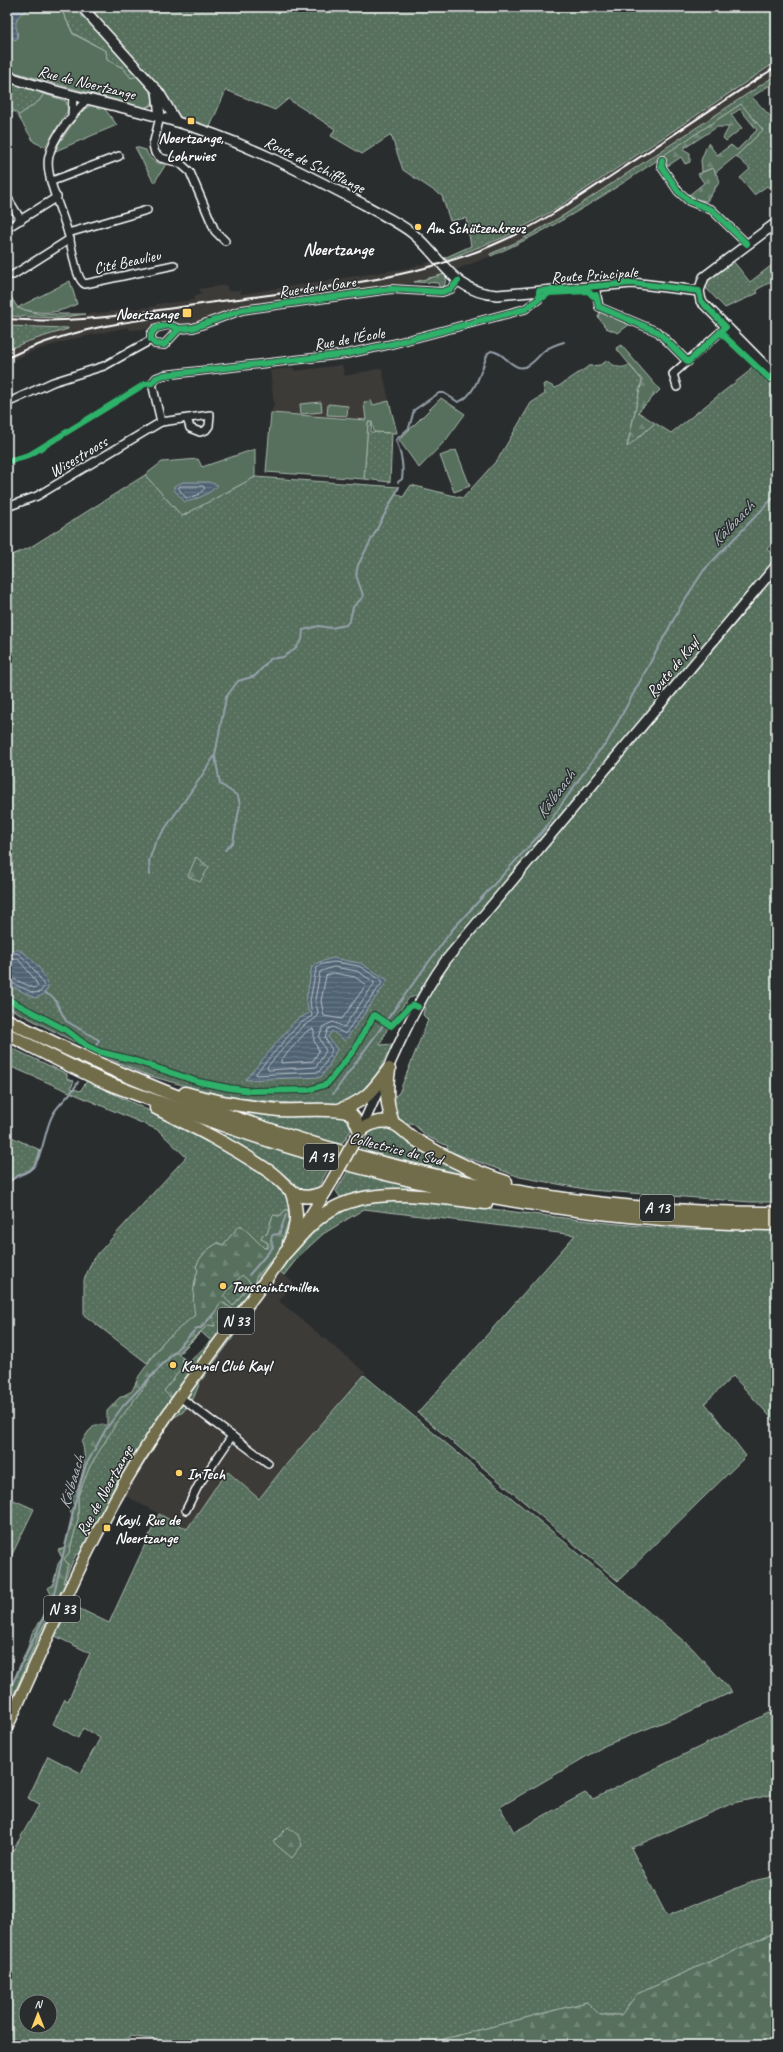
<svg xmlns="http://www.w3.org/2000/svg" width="783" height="2052" viewBox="0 0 783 2052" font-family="Caveat,sans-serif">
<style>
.built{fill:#3d3a39}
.grass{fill:url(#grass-dots);stroke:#aab7ae;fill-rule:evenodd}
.forest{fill:url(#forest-firs);stroke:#aab7ae;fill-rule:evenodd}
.cemetery{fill:url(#cemetery-stones);stroke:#aab7ae}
.park{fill:#566f5d;stroke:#aab7ae}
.water{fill:url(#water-rules);stroke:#96a1ab}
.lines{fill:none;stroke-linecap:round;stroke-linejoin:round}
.shore{stroke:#b9c1c7;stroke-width:1}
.stream{stroke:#96a1ab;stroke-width:2}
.street-casing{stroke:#fff;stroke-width:10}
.secondary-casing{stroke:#fff;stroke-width:12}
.primary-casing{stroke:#fff;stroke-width:14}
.highway-casing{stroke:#fff;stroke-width:15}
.street{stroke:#2a2d2e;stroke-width:7}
.secondary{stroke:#2a2d2e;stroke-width:9}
.primary{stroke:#716d4b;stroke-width:11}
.highway{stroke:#716d4b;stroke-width:12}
.rail{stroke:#fff;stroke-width:2}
.primary-bridge-casing{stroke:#fff;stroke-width:14;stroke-linecap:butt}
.primary-bridge{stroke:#716d4b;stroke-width:11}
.cycleway-casing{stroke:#2a2d2e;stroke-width:8}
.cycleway{stroke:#2db169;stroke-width:6}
.poi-dot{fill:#ffd166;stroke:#2a2d2e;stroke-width:1.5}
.labels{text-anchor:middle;stroke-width:3;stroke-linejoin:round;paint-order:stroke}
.shield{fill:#2a2d2e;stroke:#bfc0c0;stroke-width:1}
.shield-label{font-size:15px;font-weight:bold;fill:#fff}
.street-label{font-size:16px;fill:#fff;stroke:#2a2d2e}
.poi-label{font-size:16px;font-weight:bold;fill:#fff;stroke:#2a2d2e;text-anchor:start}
.water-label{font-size:17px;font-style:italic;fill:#b0b9c0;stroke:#2a2d2e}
.quarter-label{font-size:18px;font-weight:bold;fill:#fff;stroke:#2a2d2e}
</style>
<defs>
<pattern id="grass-dots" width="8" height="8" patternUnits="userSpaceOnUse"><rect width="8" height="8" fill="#566f5d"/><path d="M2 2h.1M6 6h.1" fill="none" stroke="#6f8575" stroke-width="1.8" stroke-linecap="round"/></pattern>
<pattern id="forest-firs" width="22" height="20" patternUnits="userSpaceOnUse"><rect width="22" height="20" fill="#566f5d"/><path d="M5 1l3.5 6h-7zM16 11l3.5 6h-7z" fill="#6f8575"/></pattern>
<pattern id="cemetery-stones" width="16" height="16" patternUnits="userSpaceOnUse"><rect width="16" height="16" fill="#566f5d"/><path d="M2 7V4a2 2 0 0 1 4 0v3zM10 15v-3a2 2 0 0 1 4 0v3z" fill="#6f8575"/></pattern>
<pattern id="water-rules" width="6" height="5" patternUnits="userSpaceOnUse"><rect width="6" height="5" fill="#506373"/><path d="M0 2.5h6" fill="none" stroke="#6a7a88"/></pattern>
</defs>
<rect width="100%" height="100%" fill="#2a2d2e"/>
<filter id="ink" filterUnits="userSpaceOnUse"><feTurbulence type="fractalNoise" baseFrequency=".025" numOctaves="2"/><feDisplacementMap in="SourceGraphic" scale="8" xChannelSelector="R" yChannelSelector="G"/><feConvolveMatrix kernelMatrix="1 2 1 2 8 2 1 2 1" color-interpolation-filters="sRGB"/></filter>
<g filter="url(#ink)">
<g class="built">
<polygon points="776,62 776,75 564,215 519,241 491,253 491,256 445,274 415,282 415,283 242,307 228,310 199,324 179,327 177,320 151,324 148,329 130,330 128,327 73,339 33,351 7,363 7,350 26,342 68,329 7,326 7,316 58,318 156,306 156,304 194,300 194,296 202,294 199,289 226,285 228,291 240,290 241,294 408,268 444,258 446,260 478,249 505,237 556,209"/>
<polygon points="342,365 345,376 382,368 389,401 372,405 366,420 271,413 274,405 270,370 294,368 294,371"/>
<polygon points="278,1270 294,1283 279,1301 365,1372 284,1467 259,1499 215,1488 187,1529 124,1495 173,1418 183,1412 194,1397 200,1382 231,1340"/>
</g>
<g class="grass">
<polygon points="60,7 776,7 776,62 556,209 505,237 446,260 444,258 471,246 466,218 450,221 442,196 403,170 391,135 362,154 331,136 335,129 288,99 275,110 226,90 210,127 180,117 168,98 157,90 153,105 145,108 150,106 123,68 107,60 106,51 73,33"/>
<polygon points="7,70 46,82 48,88 40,93 44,94 39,101 18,116 15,111 7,115"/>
<path d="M776,75V81L752,97L776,122V183L771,190L767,186L754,195L740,178L750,169L736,156L763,130L741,104C660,157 581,217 491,256L490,254L519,241L564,215Z"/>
<polygon points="733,261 750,282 776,262 776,279 756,290 758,293 725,308 704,286 709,279"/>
<polygon points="445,274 447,276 444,287 440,289 438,283 414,282"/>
<polygon points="7,291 18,308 40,314 86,314 58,318 7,316"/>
<polygon points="7,326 68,328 68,329 26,342 7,350"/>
<path d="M607,361C615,366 620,370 629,365L642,380L627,446L655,423L671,433L747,373L754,364L770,380H773L776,383V538L767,549L776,558L443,957L416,996L409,998L389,1025L380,1045L393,1044L369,1089L342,1104L288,1103L221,1096L147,1075L96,1053L7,1007V557L29,548L145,475L182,516L255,477L399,487L396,493L403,497L411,485L463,498L498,459L531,403L545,394L543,385L546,383L556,388L589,366L600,365Z"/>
<polygon points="368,422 372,422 371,432 392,433 390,482 364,479"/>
<polygon points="776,575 776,1202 751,1202 590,1190 520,1177 446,1150 448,1146 428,1137 412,1123 406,1127 395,1113 395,1096 399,1093 428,1020 423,1015 426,1000 452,961"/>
<path d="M7,1046L67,1074V1079L74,1081L71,1088L80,1091L87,1081L189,1130L265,1173C316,1205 283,1247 260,1284L265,1289L231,1340L200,1382L194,1397L183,1412L173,1418L124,1495L119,1492L129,1473L123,1470L80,1555L76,1554L65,1579L71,1582L7,1718V1711C17,1686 36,1627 55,1613L51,1604L60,1597L61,1591L66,1589L68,1582L63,1583L68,1564L64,1559L69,1553L78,1519V1496L90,1466L114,1427L149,1380L173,1354L178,1352L208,1325L214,1326L211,1318L221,1302L239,1312L258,1284L255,1279L283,1246L282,1240L290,1217L287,1209L279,1216L273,1215L267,1234L262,1236L261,1239L267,1242L269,1247L264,1248L242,1226H239L223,1245L218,1243C208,1248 200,1256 196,1267L198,1270C193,1285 192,1299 196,1315L164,1341L147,1363L84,1315V1280L93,1259L186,1157L158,1130L7,1065ZM201,1332L211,1341L189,1362L196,1369L175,1397H170L164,1391L185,1364L181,1360L183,1358L179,1354Z"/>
<polygon points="229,1110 331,1113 350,1119 351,1130 341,1145 290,1130"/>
<polygon points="387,1125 470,1172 470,1176 360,1150 370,1129"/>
<polygon points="225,1133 330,1166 316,1191 298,1190 223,1140"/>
<path d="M7,1135L40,1150C31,1181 22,1166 7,1184Z"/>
<polygon points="348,1171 418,1188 417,1193 340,1197 336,1191"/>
<path d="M381,1199C484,1204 585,1225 688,1229C717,1230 747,1229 776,1229V1423L733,1376L705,1403L746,1456L618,1581L418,1413L575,1235L364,1209L323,1234L299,1256L284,1275L278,1270L307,1234L341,1208Z"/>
<polygon points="242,1275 251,1282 233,1306 223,1296"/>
<path d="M364,1375L692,1648L732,1692L684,1714L606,1745L500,1807L514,1832L585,1793L593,1799L769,1713L776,1717V1738L771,1740L776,1743V1794L733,1803L631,1848L667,1916L757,1880L776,1876V1932L637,1994L622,2015H600L587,2002L421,2045H171V2042L129,2036L126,2045H7V1861L39,1805L28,1798L48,1756L81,1773L100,1738L83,1728L78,1738L53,1724L65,1699L68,1701L90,1653L55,1636L72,1605L109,1623L159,1514L187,1529L215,1488L228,1472L259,1499L284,1467ZM26,2002H50V2026H26Z"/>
<polygon points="7,1497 34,1509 7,1565"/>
</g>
<g class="forest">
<polygon points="741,104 763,130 736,156 715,173 712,168 702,172 701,160 708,143 717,155 731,145 737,150 757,130 740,109 731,115 742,128 726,141 723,138 729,127 717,127 683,149 690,153 690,162 685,164 681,157 669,165 664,166 662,160 664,155"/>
<polygon points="621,345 660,390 638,412 655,423 627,447 642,380 616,348"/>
<polygon points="196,857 209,867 200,882 188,876"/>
<path d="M287,1209L290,1217L282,1240L283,1246L255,1279L258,1284L238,1312L221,1302L212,1318L215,1326L208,1325L178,1352L173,1354L149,1380L114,1427L90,1466L78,1496V1519L69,1553L64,1559L68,1564L63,1583L68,1581L66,1589L61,1591L60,1597L51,1604L55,1613L47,1619L39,1634L7,1711V1695L28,1647L32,1633L42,1619L52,1596L48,1588L53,1585L58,1564L62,1558L58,1550L65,1548L73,1518L70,1511L74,1505L69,1496L71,1493L77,1490C83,1472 87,1460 82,1442L88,1432L95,1425H107V1411L119,1398L132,1391L139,1376L164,1341L195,1315C192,1299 193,1286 198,1270L196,1267C200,1256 208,1248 218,1243L223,1245L239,1226H242L264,1248H268L267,1242L261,1239L262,1235L267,1234L273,1215L279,1216ZM242,1275L251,1283L233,1306L223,1296Z"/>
<polygon points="183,1358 196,1368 175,1397 170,1397 164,1391 185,1364 181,1360"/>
<polygon points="288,1827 298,1835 302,1845 292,1858 273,1842"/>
<polygon points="776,1932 776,2045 421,2045 587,2002 600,2015 621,2015 637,1994"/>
</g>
<polygon class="cemetery" points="713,168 720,181 707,201 693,199 689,195 704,183 698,174"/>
<g class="park">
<path d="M7,7H60L73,34L106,51L107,60L123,68L131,78L138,76C146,84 155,92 152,104L144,108L7,70Z"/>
<polygon points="44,94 66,101 68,110 45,147 34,142 18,116 39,101"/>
<polygon points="92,105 104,108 117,125 53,152 82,110"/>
<path d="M135,147L146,150C149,160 156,164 166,164L154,183Z"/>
<path d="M70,281L77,304C54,315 42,314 17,308Z"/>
<polygon points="600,311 630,324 618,333 606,328 598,317"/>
<polygon points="441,398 465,414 446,440 419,468 399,440"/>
<polygon points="371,401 373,405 389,401 397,433 374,432 372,422 368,422 364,479 266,472 271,413 366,420 364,402"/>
<polygon points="321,402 322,412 301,414 300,404"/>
<polygon points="328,404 348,406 347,416 327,415"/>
<polygon points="255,449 255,477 182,516 145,475 162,462 198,459 202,467"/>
<polygon points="456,450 470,486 454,492 440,456"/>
</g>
<g class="water">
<path d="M14,7H28C25,13 17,14 16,23C15,27 19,32 17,39L14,40L7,27V13Z"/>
<path d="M183,482H208L218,485C213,492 194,501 185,502L174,490V486Z"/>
<path d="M16,949C29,953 47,974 48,988L43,995L35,998L7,984V953L9,951Z"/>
<polygon points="333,958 360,963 388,980 345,1041 332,1031 328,1037 337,1049 330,1064 321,1077 245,1080 296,1020 309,1013 306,1001 312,966 319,962"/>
</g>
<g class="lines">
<g class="shore">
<polygon points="180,486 203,486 205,488 198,495 186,498 179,489"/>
<path d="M7,955C10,955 13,953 16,953C23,954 43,980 44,987L40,992L34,993L7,981"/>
<polyline points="7,960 18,959 33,977 38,986 34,988 7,976"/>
<polygon points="334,962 359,966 381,980 382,983 345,1034 333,1027 328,1029 325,1038 332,1050 326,1062 319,1072 256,1075 256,1073 299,1024 312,1016 310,1001 316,969 320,965"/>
<polygon points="334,967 357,971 374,982 374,984 344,1027 333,1022 324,1026 319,1037 326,1051 316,1067 268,1070 267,1067 302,1027 316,1018 318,1012 315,1000 320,972"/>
<polygon points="334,973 355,977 366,985 342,1019 324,1016 321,1001 326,976"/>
<polygon points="312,1029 314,1030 314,1041 319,1051 313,1061 281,1063 281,1060 306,1032"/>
</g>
<g class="stream">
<path d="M398,482L402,479C404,465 401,454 396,440L409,428L414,410L439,393H444L458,402C476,396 481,369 488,353L491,351C503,352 507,363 518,367C529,370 537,357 544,351C549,347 557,344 564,342"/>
<polyline points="215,756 220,784 238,796 240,805 233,842 225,850"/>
<polyline points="150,875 149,861 155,843 201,777 215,755 226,697 238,681 255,676 270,659 283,657 294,650 302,640 303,630 319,626 331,628 346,625 350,620 353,607 362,598 363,595 356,575 358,565 399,487"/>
<polyline points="45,993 54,998 66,1021 99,1040 95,1048"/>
<polyline points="333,1094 452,930 543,831 599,751 606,744 682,604 704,570 776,495"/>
<path d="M7,1184C15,1174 30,1175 36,1163C44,1149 45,1130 52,1116C58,1103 72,1095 78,1082"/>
<polyline points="249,1275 273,1247 271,1240 272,1235 279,1234 286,1215"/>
<polyline points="7,1387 9,1400 7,1408"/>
<polyline points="7,1695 53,1598 76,1499 86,1465 106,1429 123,1406 197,1328 201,1328 216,1311"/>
</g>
<defs>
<g id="street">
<path d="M88,98C73,115 54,134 49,156C44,175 63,214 68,233C72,244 75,280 85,284L174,265"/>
<polyline points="72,116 73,95"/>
<polyline points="160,117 153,145 155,153 161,158 180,163 190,172 215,231 225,241"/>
<polyline points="662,160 661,166 678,191 689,201 712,210 747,244"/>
<polyline points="52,181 119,156"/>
<polyline points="7,197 21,220"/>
<polyline points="7,228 57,197"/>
<polyline points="68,233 147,210"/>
<polyline points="13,275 70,239"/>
<polyline points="595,286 599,307 658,332 688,362"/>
<polyline points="179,329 164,345 155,344 151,340 151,334 156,328 169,325 179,329 193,328 242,310 391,289 442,292 451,289 458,281"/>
<polyline points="677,387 673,374 726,327"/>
<polyline points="7,403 53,382 104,366 151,340"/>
<polyline points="161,422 152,383 156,378 164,375 346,354 392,344 525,309 539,299 539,291"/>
<polyline points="7,507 37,496 161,422 210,415 209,426 206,430 200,432 190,428 187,418"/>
<polyline points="180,1397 268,1463"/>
<polyline points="186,1510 198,1486 232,1436"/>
</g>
<g id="secondary">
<polyline points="82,7 160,94 176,121"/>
<path d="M7,76C62,96 121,105 177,122C243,141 304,173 365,205C380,214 398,222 412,233C442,257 453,293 497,295L632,283L699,291"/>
<polyline points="157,90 160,117"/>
<polyline points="776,223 704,277 699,291 701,301 776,377"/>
<path d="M360,1131C386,1075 410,1010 446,960L776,566"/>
</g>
<path id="primary" d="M7,1727C52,1629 93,1528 152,1438C208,1350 279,1272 332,1181"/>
<g id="highway">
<path d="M7,1020C244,1140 509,1215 776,1213"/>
<path d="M7,1034C39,1050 71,1067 105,1082C134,1094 165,1104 195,1115C381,1184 577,1222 776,1224"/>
<path d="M389,1070C386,1091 386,1103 393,1123"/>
<path d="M185,1093C216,1102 247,1107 279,1110C294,1111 338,1107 349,1113C355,1116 357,1125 360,1131C369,1124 381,1118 394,1124C402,1127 408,1136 416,1140C444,1157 474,1172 506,1182"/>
<path d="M156,1108C194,1127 232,1146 267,1170C279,1177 288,1192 301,1196C309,1198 318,1195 325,1192"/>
<path d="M339,1110C367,1100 372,1092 389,1069"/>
<path d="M289,1244C298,1225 298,1211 291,1190"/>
<path d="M285,1253C299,1238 312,1221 329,1211C372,1184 438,1198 486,1203"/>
</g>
</defs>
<use href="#street" class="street-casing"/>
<use href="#secondary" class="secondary-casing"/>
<use href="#primary" class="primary-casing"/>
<use href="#highway" class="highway-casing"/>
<use href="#street" class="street"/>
<use href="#secondary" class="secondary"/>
<use href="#primary" class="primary"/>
<use href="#highway" class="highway"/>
<g class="rail">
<path d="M7,319C79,325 151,311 222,301C317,288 415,281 502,241C544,222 582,195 620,170C672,136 724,100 776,67"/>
<path d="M7,358C58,333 113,323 169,316"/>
</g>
<defs>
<polyline id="primary-bridge" points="332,1181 357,1136"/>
</defs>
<use href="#primary-bridge" class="primary-bridge-casing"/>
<use href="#primary-bridge" class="primary-bridge"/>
<defs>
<g id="cycleway">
<polyline points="662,160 661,166 678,191 689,201 712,210 747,244"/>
<polyline points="179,329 164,345 155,344 151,340 151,334 156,328 169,325 179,329 193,328 242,310 391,289 442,292 451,289 458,281"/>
<polyline points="720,332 770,379 776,372"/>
<polyline points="7,462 31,454 145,384 152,383 156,378 164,375 346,354 392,344 525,309 539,299 539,291 632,283 699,291 701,301 726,327 688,362 658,332 599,307 596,295 593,296 588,291 549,293 544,297 539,297"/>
<polyline points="7,999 66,1030 87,1046 100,1052 133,1060 199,1082 229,1088 251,1091 309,1090 327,1084 354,1050 374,1015 391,1026 409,1007 414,1005 418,1007"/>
</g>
</defs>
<use href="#cycleway" class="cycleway-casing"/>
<use href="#cycleway" class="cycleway"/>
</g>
</g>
<g class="poi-dot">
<rect x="187" y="117" width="8" height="8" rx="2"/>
<circle cx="418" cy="227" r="4"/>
<rect x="182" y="308" width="10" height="10" rx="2"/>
<circle cx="223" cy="1286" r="4"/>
<circle cx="173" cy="1365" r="4"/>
<circle cx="179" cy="1473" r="4"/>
<rect x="103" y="1524" width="8" height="8" rx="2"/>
</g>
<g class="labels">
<g class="shield">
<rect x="304" y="1144" width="34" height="26" rx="3"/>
<rect x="640" y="1195" width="34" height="26" rx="3"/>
<rect x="218" y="1308" width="36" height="26" rx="3"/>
<rect x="44" y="1596" width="36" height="26" rx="3"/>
</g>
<g class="shield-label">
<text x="321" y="1162">A 13</text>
<text x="657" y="1213">A 13</text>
<text x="236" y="1326">N 33</text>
<text x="62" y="1614">N 33</text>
</g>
<g class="street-label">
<text transform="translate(87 82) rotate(14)" y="6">Rue de Noertzange</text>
<text transform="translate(315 164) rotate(26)" y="6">Route de Schifflange</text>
<text transform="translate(127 261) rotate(-12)" y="6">Cité Beaulieu</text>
<text transform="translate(594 274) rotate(-4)" y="6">Route Principale</text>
<text transform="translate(317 286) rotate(-8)" y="6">Rue de la Gare</text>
<text transform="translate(349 338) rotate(-10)" y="6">Rue de l'École</text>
<text transform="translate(78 456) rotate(-31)" y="6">Wisestrooss</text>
<text transform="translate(672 667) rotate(-50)" y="6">Route de Kayl</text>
<text transform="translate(396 1148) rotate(14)" y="6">Collectrice du Sud</text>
<text transform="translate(104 1490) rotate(-61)" y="6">Rue de Noertzange</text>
</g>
<g class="poi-label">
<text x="191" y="143" text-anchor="middle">Noertzange,<tspan x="191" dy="18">Lohrwies</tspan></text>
<text x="426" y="233">Am Schützenkreuz</text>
<text x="178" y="319" text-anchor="end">Noertzange</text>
<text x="231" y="1292">Toussaintsmillen</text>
<text x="181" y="1371">Kennel Club Kayl</text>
<text x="187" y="1479">InTech</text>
<text x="115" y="1525">Kayl, Rue de<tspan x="115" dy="18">Noertzange</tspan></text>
</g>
<g class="water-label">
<text transform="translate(732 523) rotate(-46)" y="6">Kälbaach</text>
<text transform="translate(555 794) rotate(-54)" y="6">Kälbaach</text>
<text transform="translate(71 1482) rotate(-73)" y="6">Kälbaach</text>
</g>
<g class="quarter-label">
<text x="338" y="255">Noertzange</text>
</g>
</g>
<rect width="783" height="2052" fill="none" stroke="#2a2d2e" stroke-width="24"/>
<rect x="12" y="12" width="759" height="2028" fill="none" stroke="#fff" stroke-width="1.5" filter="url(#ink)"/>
<g transform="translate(38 2014)"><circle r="19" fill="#2a2d2e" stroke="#7f8182"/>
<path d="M0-3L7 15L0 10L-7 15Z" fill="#ffd166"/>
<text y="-6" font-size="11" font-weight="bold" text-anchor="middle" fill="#ffffff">N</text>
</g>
</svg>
